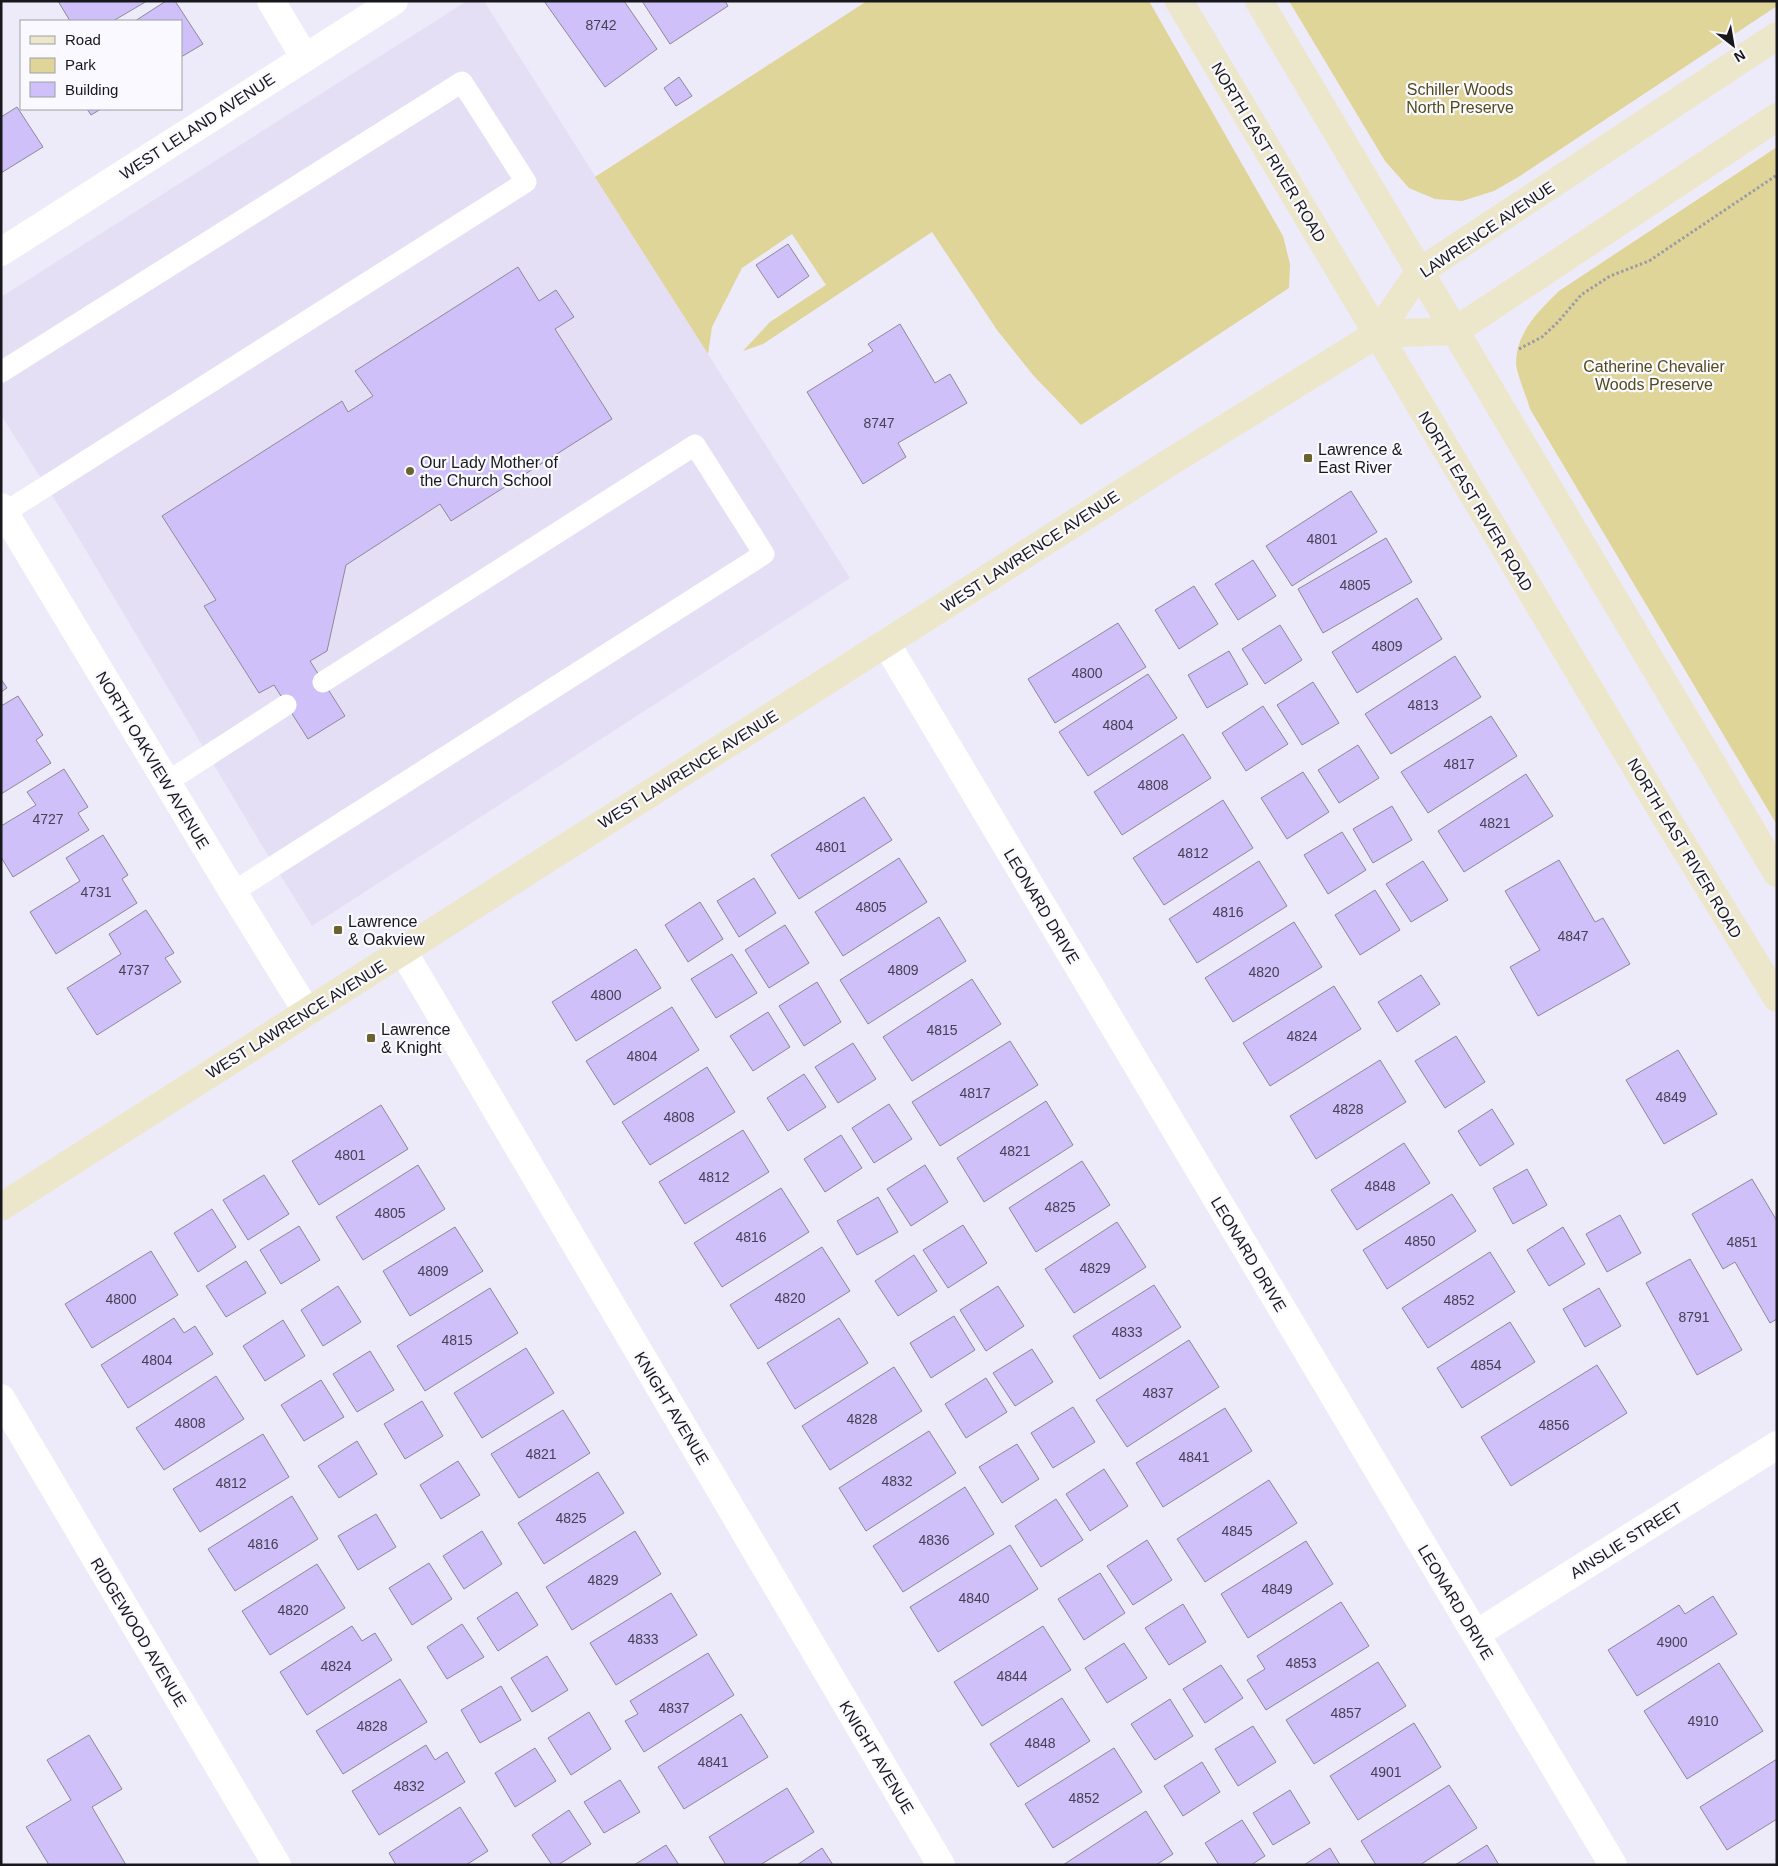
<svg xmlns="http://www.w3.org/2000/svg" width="1778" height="1866" viewBox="0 0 1778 1866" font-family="Helvetica,sans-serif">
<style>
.built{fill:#e5dff5}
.green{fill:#dfd598}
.building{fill:#cfc0fa;stroke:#8d8997}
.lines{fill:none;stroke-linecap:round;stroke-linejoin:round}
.path{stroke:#9e9ba7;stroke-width:3;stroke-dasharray:2.5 2.5;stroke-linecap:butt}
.lane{stroke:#fff;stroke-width:21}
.street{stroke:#fff;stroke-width:28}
.secondary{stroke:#ece7cb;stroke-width:28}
.poi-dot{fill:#6b632f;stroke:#faf9ff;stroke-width:2}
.labels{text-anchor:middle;stroke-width:4.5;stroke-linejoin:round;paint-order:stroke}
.number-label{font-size:14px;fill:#464154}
.park-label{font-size:16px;fill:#524b1c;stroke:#faf9ff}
.street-label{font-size:16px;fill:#18171c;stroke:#faf9ff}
.poi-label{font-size:16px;fill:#18171c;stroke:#faf9ff;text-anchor:start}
</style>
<rect width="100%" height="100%" fill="#edeaf9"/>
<polygon class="built" points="467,1 484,1 850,578 312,926 261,844 72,527 1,415 1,297"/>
<g class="green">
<polygon points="867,1 1149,1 1283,236 1290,264 1289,288 1081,425 1033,375 997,330 932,232 763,344 743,351 770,322 826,285 792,234 742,268 712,327 708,354 595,177"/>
<polygon points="1289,1 1777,1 1777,6 1520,176 1494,191 1462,201 1435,199 1409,188 1385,161"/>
<path d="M1777,147V825L1530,409C1527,398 1517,374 1516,364C1516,332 1539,311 1559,291Z"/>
</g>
<g class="building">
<polygon points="58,1 147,1 113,21 70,21"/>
<polygon points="166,1 175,1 203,44 181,57 181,21 135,21"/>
<polygon points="544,1 624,1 657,49 605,87"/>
<polygon points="642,1 725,1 728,6 670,44"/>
<polygon points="679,77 692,96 676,106 664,88"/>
<polygon points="17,107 43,147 1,173 1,117"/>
<polygon points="87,109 101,109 91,115"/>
<polygon points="788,244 809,276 778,298 756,265"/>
<polygon points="518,267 539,301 556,290 574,317 555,329 612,419 451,521 440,504 346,565 327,651 310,661 345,716 308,739 274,685 259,693 204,606 216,600 162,516 342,401 348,412 373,396 355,371"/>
<polygon points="900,324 935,383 950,374 967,403 898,443 906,457 863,484 807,392 873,351 868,344"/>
<polygon points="1351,491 1377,532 1292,586 1266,546"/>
<polygon points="1386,538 1412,582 1323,633 1298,589"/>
<polygon points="1253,560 1276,596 1238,620 1215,584"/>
<polygon points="1194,586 1218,624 1179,649 1155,610"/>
<polygon points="1417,598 1442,639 1357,693 1332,652"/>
<polygon points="1118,623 1146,667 1055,723 1028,679"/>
<polygon points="1280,625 1302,660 1265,684 1242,649"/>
<polygon points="1229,651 1248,684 1207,708 1188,675"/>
<polygon points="1455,656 1481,697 1391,754 1365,714"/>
<polygon points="1148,674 1177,718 1088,776 1059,732"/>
<polygon points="1,679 7,688 1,692"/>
<polygon points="1313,682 1339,723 1302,745 1277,705"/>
<polygon points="18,696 43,735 36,740 51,763 1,794 1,706"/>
<polygon points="1263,706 1288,744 1246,771 1222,733"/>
<polygon points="1491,716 1517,756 1428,813 1401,772"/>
<polygon points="1183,734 1211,778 1122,835 1094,792"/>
<polygon points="1358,745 1379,778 1339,803 1318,770"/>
<polygon points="64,769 88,807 78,813 89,830 13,877 1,857 1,826 36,805 27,792"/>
<polygon points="1303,772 1329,812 1287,839 1261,798"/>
<polygon points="1526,774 1553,816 1464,872 1438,831"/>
<polygon points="864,797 892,840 799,899 771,855"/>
<polygon points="1223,800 1253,848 1164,905 1133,858"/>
<polygon points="1392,806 1412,840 1373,863 1353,829"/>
<polygon points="1342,832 1366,870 1328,894 1304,855"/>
<polygon points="103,835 128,875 122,879 137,903 56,954 30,912 80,881 66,858"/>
<polygon points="899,858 927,902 843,956 815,912"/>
<polygon points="1559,860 1595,922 1603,918 1630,964 1538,1016 1510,967 1540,950 1505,891"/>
<polygon points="1259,861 1287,906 1197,963 1169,919"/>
<polygon points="1423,861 1448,900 1411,922 1386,884"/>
<polygon points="754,878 776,913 739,937 717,901"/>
<polygon points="1375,890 1400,930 1360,955 1335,915"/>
<polygon points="700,902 723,939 688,962 665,925"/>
<polygon points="146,910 174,953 165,958 181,982 97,1035 67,988 121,954 109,934"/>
<polygon points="939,917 966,961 868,1024 840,980"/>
<polygon points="1294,922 1322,967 1233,1022 1205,978"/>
<polygon points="785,925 809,963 769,988 745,950"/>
<polygon points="636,949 661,988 576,1041 552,1002"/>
<polygon points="732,954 757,993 716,1018 691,979"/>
<polygon points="1421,975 1440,1004 1397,1032 1378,1002"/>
<polygon points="972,979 1001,1024 912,1081 883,1037"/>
<polygon points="817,982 841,1022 804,1046 779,1006"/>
<polygon points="1334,986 1361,1029 1270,1086 1243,1043"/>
<polygon points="672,1007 699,1050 614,1105 586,1061"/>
<polygon points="768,1012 790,1047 753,1071 730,1036"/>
<polygon points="1456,1036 1485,1082 1445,1108 1415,1061"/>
<polygon points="1010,1041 1038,1085 940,1146 912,1102"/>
<polygon points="853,1043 876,1079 838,1103 815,1067"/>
<polygon points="1678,1050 1717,1114 1664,1144 1626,1080"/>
<polygon points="1380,1060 1406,1102 1316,1159 1290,1116"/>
<polygon points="707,1067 735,1112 650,1165 622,1122"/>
<polygon points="804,1074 826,1107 788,1131 767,1098"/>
<polygon points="1046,1101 1073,1145 984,1202 957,1158"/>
<polygon points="889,1104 912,1139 874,1163 852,1128"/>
<polygon points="381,1105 408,1149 319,1205 292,1161"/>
<polygon points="1492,1109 1514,1144 1480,1166 1458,1131"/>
<polygon points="743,1130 769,1172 685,1224 659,1182"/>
<polygon points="841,1135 862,1168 825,1192 804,1159"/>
<polygon points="1404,1143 1430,1183 1357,1230 1331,1190"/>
<polygon points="1082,1161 1110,1205 1036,1252 1009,1208"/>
<polygon points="418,1165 445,1209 363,1260 336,1217"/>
<polygon points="925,1165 948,1202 911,1226 887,1189"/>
<polygon points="1527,1169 1547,1205 1513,1224 1493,1188"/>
<polygon points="264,1175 289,1214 248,1240 223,1200"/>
<polygon points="1752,1179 1777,1221 1777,1319 1770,1323 1735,1262 1723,1269 1692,1214"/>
<polygon points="781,1188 809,1232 722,1287 694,1243"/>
<polygon points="1452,1194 1476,1231 1387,1289 1363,1250"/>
<polygon points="878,1197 898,1232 857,1255 837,1221"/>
<polygon points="212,1209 236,1247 198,1272 174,1233"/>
<polygon points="1620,1215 1641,1253 1607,1272 1586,1234"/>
<polygon points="1117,1222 1146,1267 1074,1313 1045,1269"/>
<polygon points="963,1225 987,1263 948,1288 923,1250"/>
<polygon points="299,1226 320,1260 281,1284 260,1250"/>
<polygon points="455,1227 483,1271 410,1316 383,1271"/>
<polygon points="1563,1227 1585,1264 1549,1286 1527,1250"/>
<polygon points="822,1247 850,1291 758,1349 730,1305"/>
<polygon points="151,1251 178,1295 92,1348 65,1304"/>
<polygon points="1490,1252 1515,1292 1428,1348 1402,1308"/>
<polygon points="914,1255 937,1291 898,1316 875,1281"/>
<polygon points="1690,1259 1742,1350 1697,1375 1646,1283"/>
<polygon points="246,1261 266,1293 226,1317 206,1286"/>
<polygon points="1154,1285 1181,1327 1100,1379 1073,1336"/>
<polygon points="338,1286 361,1322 323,1346 301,1310"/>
<polygon points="998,1286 1024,1326 986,1351 960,1310"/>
<polygon points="490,1288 518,1333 425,1391 397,1346"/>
<polygon points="1599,1288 1621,1326 1585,1347 1563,1309"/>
<polygon points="954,1316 975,1350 931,1378 910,1343"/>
<polygon points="174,1318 184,1333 195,1326 213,1354 128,1408 101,1365"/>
<polygon points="839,1318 868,1363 795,1409 767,1363"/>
<polygon points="283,1320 305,1356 265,1381 243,1346"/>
<polygon points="1510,1322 1535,1362 1462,1408 1437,1368"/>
<polygon points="1189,1340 1219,1387 1127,1447 1096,1400"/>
<polygon points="526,1348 554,1393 482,1438 454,1393"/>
<polygon points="1032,1349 1053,1382 1015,1406 993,1373"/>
<polygon points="370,1351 394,1390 357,1412 333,1374"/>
<polygon points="1597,1365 1627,1413 1511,1486 1481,1437"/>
<polygon points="894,1367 922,1411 830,1470 802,1426"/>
<polygon points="216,1376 244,1419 164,1470 136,1428"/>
<polygon points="986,1378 1007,1412 966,1438 945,1404"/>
<polygon points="321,1380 344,1417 304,1441 281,1405"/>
<polygon points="422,1401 443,1436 405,1459 384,1424"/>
<polygon points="1073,1407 1095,1442 1053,1468 1031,1433"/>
<polygon points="1225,1408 1252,1451 1163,1507 1136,1463"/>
<polygon points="563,1410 590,1453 519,1498 491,1454"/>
<polygon points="929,1431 956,1473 866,1531 839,1488"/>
<polygon points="263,1434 289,1477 200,1532 173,1489"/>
<polygon points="357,1441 377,1474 339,1498 318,1466"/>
<polygon points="1017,1444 1039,1479 1002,1503 979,1467"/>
<polygon points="458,1461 480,1495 441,1519 420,1485"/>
<polygon points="1104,1469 1128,1506 1090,1531 1066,1494"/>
<polygon points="598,1472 624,1513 544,1564 518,1523"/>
<polygon points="1269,1480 1297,1523 1205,1582 1177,1539"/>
<polygon points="965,1487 994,1534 903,1592 873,1546"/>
<polygon points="292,1496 318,1539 235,1591 208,1549"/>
<polygon points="1056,1499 1083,1540 1041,1567 1015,1526"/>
<polygon points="376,1514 396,1547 358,1570 338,1536"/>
<polygon points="482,1531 502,1564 464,1589 443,1556"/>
<polygon points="635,1531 661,1574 572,1630 546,1587"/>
<polygon points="1147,1540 1172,1580 1133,1605 1107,1566"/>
<polygon points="1306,1541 1333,1584 1248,1638 1221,1594"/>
<polygon points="1010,1545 1038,1589 938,1652 910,1607"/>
<polygon points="429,1563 452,1599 412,1625 389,1588"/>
<polygon points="317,1564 345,1608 270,1655 242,1611"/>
<polygon points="1100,1573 1125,1613 1084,1640 1058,1599"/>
<polygon points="517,1592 538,1625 498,1651 477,1618"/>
<polygon points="671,1593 697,1635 616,1685 590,1643"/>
<polygon points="1713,1596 1737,1634 1637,1696 1608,1650 1679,1605 1685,1614"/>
<polygon points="1341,1602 1369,1646 1266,1710 1247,1680 1265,1669 1257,1656"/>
<polygon points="1183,1604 1206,1642 1169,1665 1145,1628"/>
<polygon points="462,1624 484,1657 447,1679 427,1647"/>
<polygon points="352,1626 362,1641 375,1633 392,1660 307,1715 280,1672"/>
<polygon points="1043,1626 1071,1670 982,1726 954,1682"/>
<polygon points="1124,1643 1147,1678 1107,1703 1085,1668"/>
<polygon points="708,1653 734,1695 644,1752 625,1721 638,1714 630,1701"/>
<polygon points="547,1656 568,1690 532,1712 511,1678"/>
<polygon points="1378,1662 1406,1706 1314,1764 1286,1720"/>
<polygon points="1719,1663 1763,1731 1687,1779 1644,1711"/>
<polygon points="1221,1665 1243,1698 1205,1723 1183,1689"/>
<polygon points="400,1679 427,1722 343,1774 316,1731"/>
<polygon points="501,1686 521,1720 480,1743 461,1710"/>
<polygon points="1062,1698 1090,1741 1018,1787 990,1744"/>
<polygon points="1170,1699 1193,1736 1155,1760 1131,1724"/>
<polygon points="589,1712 611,1749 571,1775 548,1738"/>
<polygon points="741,1714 768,1757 684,1809 658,1767"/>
<polygon points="1414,1723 1441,1767 1358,1820 1330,1776"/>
<polygon points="1253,1726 1276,1762 1238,1786 1215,1749"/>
<polygon points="89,1735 122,1789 92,1807 126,1865 49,1865 26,1827 71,1800 47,1760"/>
<polygon points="426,1745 435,1760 447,1752 465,1782 379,1835 352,1791"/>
<polygon points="535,1748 556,1781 515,1807 495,1773"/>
<polygon points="1114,1748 1142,1792 1053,1848 1025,1804"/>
<polygon points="1777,1759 1777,1819 1727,1850 1700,1807"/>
<polygon points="1202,1762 1220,1792 1183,1816 1164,1786"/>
<polygon points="620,1780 640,1812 604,1833 584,1802"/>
<polygon points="1449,1785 1477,1828 1420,1865 1376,1865 1361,1841"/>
<polygon points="787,1788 814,1832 760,1865 726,1865 709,1837"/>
<polygon points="1290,1790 1310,1823 1273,1845 1253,1813"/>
<polygon points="460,1807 488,1851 466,1865 396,1865 389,1853"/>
<polygon points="569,1810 591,1844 558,1865 552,1865 532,1835"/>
<polygon points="1146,1811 1173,1854 1156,1865 1063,1865"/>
<polygon points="1242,1820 1265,1856 1251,1865 1219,1865 1205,1843"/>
<polygon points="666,1845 679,1865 634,1865"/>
<polygon points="1487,1845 1499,1865 1455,1865"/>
<polygon points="822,1848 833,1865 797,1865"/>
<polygon points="1330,1848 1340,1865 1304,1865"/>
</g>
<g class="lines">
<polyline class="path" points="1519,349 1542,337 1558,322 1581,295 1610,276 1649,261 1777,175"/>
<g class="lane">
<polyline points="1,372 462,82 526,182 4,513"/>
<polyline points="167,782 286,705"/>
<polyline points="233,892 764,554 695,445 323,682"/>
</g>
<g class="street">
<polyline points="271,1 305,58"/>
<polyline points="1,252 394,1"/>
<polyline points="1,507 233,892 307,1012"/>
<polyline points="886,643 1613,1865"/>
<polyline points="403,951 941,1865"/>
<polyline points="1,1398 277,1865"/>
<polyline points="1476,1634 1777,1445"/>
</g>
<g class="secondary">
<polyline points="1179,1 1665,816 1777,998"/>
<polyline points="1259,1 1777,873"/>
<polyline points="1377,334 1455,331 1777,117"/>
<polyline points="1,1207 1167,464 1377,334 1419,272 1777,36"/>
</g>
</g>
<g class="poi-dot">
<rect x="1303" y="453" width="10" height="10" rx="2.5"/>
<circle cx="410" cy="471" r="5"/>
<rect x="333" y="925" width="10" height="10" rx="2.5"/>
<rect x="366" y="1033" width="10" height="10" rx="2.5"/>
</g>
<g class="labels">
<g class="number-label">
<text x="601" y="30">8742</text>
<text x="879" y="428">8747</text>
<text x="1322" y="544">4801</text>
<text x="1355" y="590">4805</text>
<text x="1387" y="651">4809</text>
<text x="1087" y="678">4800</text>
<text x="1423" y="710">4813</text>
<text x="1118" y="730">4804</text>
<text x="1459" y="769">4817</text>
<text x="1153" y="790">4808</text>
<text x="48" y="824">4727</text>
<text x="1495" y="828">4821</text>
<text x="831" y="852">4801</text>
<text x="1193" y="858">4812</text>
<text x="96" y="897">4731</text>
<text x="871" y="912">4805</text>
<text x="1228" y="917">4816</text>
<text x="1573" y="941">4847</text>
<text x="134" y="975">4737</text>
<text x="903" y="975">4809</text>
<text x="1264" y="977">4820</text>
<text x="606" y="1000">4800</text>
<text x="942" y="1035">4815</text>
<text x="1302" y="1041">4824</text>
<text x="642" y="1061">4804</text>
<text x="975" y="1098">4817</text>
<text x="1671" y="1102">4849</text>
<text x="1348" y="1114">4828</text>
<text x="679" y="1122">4808</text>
<text x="1015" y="1156">4821</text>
<text x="350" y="1160">4801</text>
<text x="714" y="1182">4812</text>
<text x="1380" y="1191">4848</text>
<text x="1060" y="1212">4825</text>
<text x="390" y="1218">4805</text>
<text x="751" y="1242">4816</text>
<text x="1420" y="1246">4850</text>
<text x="1742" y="1247">4851</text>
<text x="1095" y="1273">4829</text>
<text x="433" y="1276">4809</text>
<text x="790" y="1303">4820</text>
<text x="121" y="1304">4800</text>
<text x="1459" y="1305">4852</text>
<text x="1694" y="1322">8791</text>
<text x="1127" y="1337">4833</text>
<text x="457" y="1345">4815</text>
<text x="157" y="1365">4804</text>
<text x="1486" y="1370">4854</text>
<text x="1158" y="1398">4837</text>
<text x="862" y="1424">4828</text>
<text x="190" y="1428">4808</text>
<text x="1554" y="1430">4856</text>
<text x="541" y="1459">4821</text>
<text x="1194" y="1462">4841</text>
<text x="897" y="1486">4832</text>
<text x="231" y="1488">4812</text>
<text x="571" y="1523">4825</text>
<text x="1237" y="1536">4845</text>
<text x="934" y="1545">4836</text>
<text x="263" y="1549">4816</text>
<text x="603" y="1585">4829</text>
<text x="1277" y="1594">4849</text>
<text x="974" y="1603">4840</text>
<text x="293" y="1615">4820</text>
<text x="643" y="1644">4833</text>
<text x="1672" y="1647">4900</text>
<text x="1301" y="1668">4853</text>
<text x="336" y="1671">4824</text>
<text x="1012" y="1681">4844</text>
<text x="674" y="1713">4837</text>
<text x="1346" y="1718">4857</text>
<text x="1703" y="1726">4910</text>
<text x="372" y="1731">4828</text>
<text x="1040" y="1748">4848</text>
<text x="713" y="1767">4841</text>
<text x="1386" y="1777">4901</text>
<text x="409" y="1791">4832</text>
<text x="1084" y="1803">4852</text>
</g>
<g class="park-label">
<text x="1460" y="95">Schiller Woods<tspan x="1460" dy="18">North Preserve</tspan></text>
<text x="1654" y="372">Catherine Chevalier<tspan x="1654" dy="18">Woods Preserve</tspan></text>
</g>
<g class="street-label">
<text transform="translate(197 126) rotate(-33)" y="6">WEST LELAND AVENUE</text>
<text transform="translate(1269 152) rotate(59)" y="6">NORTH EAST RIVER ROAD</text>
<text transform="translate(1487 229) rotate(-34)" y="6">LAWRENCE AVENUE</text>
<text transform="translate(1476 501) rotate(59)" y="6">NORTH EAST RIVER ROAD</text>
<text transform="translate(1030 551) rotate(-33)" y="6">WEST LAWRENCE AVENUE</text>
<text transform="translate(153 760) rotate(59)" y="6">NORTH OAKVIEW AVENUE</text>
<text transform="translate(688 769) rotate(-32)" y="6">WEST LAWRENCE AVENUE</text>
<text transform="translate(1685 848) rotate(59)" y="6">NORTH EAST RIVER ROAD</text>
<text transform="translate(1042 906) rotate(59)" y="6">LEONARD DRIVE</text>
<text transform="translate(296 1019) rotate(-32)" y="6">WEST LAWRENCE AVENUE</text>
<text transform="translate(1249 1254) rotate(59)" y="6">LEONARD DRIVE</text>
<text transform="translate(672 1408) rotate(59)" y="6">KNIGHT AVENUE</text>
<text transform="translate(1626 1540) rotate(-32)" y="6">AINSLIE STREET</text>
<text transform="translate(1456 1602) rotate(59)" y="6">LEONARD DRIVE</text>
<text transform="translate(139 1632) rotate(59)" y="6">RIDGEWOOD AVENUE</text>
<text transform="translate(877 1757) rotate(59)" y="6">KNIGHT AVENUE</text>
</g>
<g class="poi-label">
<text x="1318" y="455">Lawrence &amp;<tspan x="1318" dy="18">East River</tspan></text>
<text x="420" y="468">Our Lady Mother of<tspan x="420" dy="18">the Church School</tspan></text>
<text x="348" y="927">Lawrence<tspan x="348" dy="18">&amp; Oakview</tspan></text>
<text x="381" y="1035">Lawrence<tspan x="381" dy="18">&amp; Knight</tspan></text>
</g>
</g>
<rect width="1778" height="1866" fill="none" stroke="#18171c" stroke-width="5"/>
<rect x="20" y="20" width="162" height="90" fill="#faf9ff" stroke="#a09fa4"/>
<rect x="30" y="36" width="25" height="8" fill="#ece7cb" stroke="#a09fa4"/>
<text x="65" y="45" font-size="15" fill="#18171c">Road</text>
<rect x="30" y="58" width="25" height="15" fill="#dfd598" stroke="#a09fa4"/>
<text x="65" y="70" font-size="15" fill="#18171c">Park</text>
<rect x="30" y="82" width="25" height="15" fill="#cfc0fa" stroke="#a09fa4"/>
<text x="65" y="95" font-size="15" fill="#18171c">Building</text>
<g transform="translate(1733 45) rotate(149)" stroke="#faf9ff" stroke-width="4" paint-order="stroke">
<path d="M0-4L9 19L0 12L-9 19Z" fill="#18171c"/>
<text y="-8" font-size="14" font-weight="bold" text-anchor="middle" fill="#18171c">N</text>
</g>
</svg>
